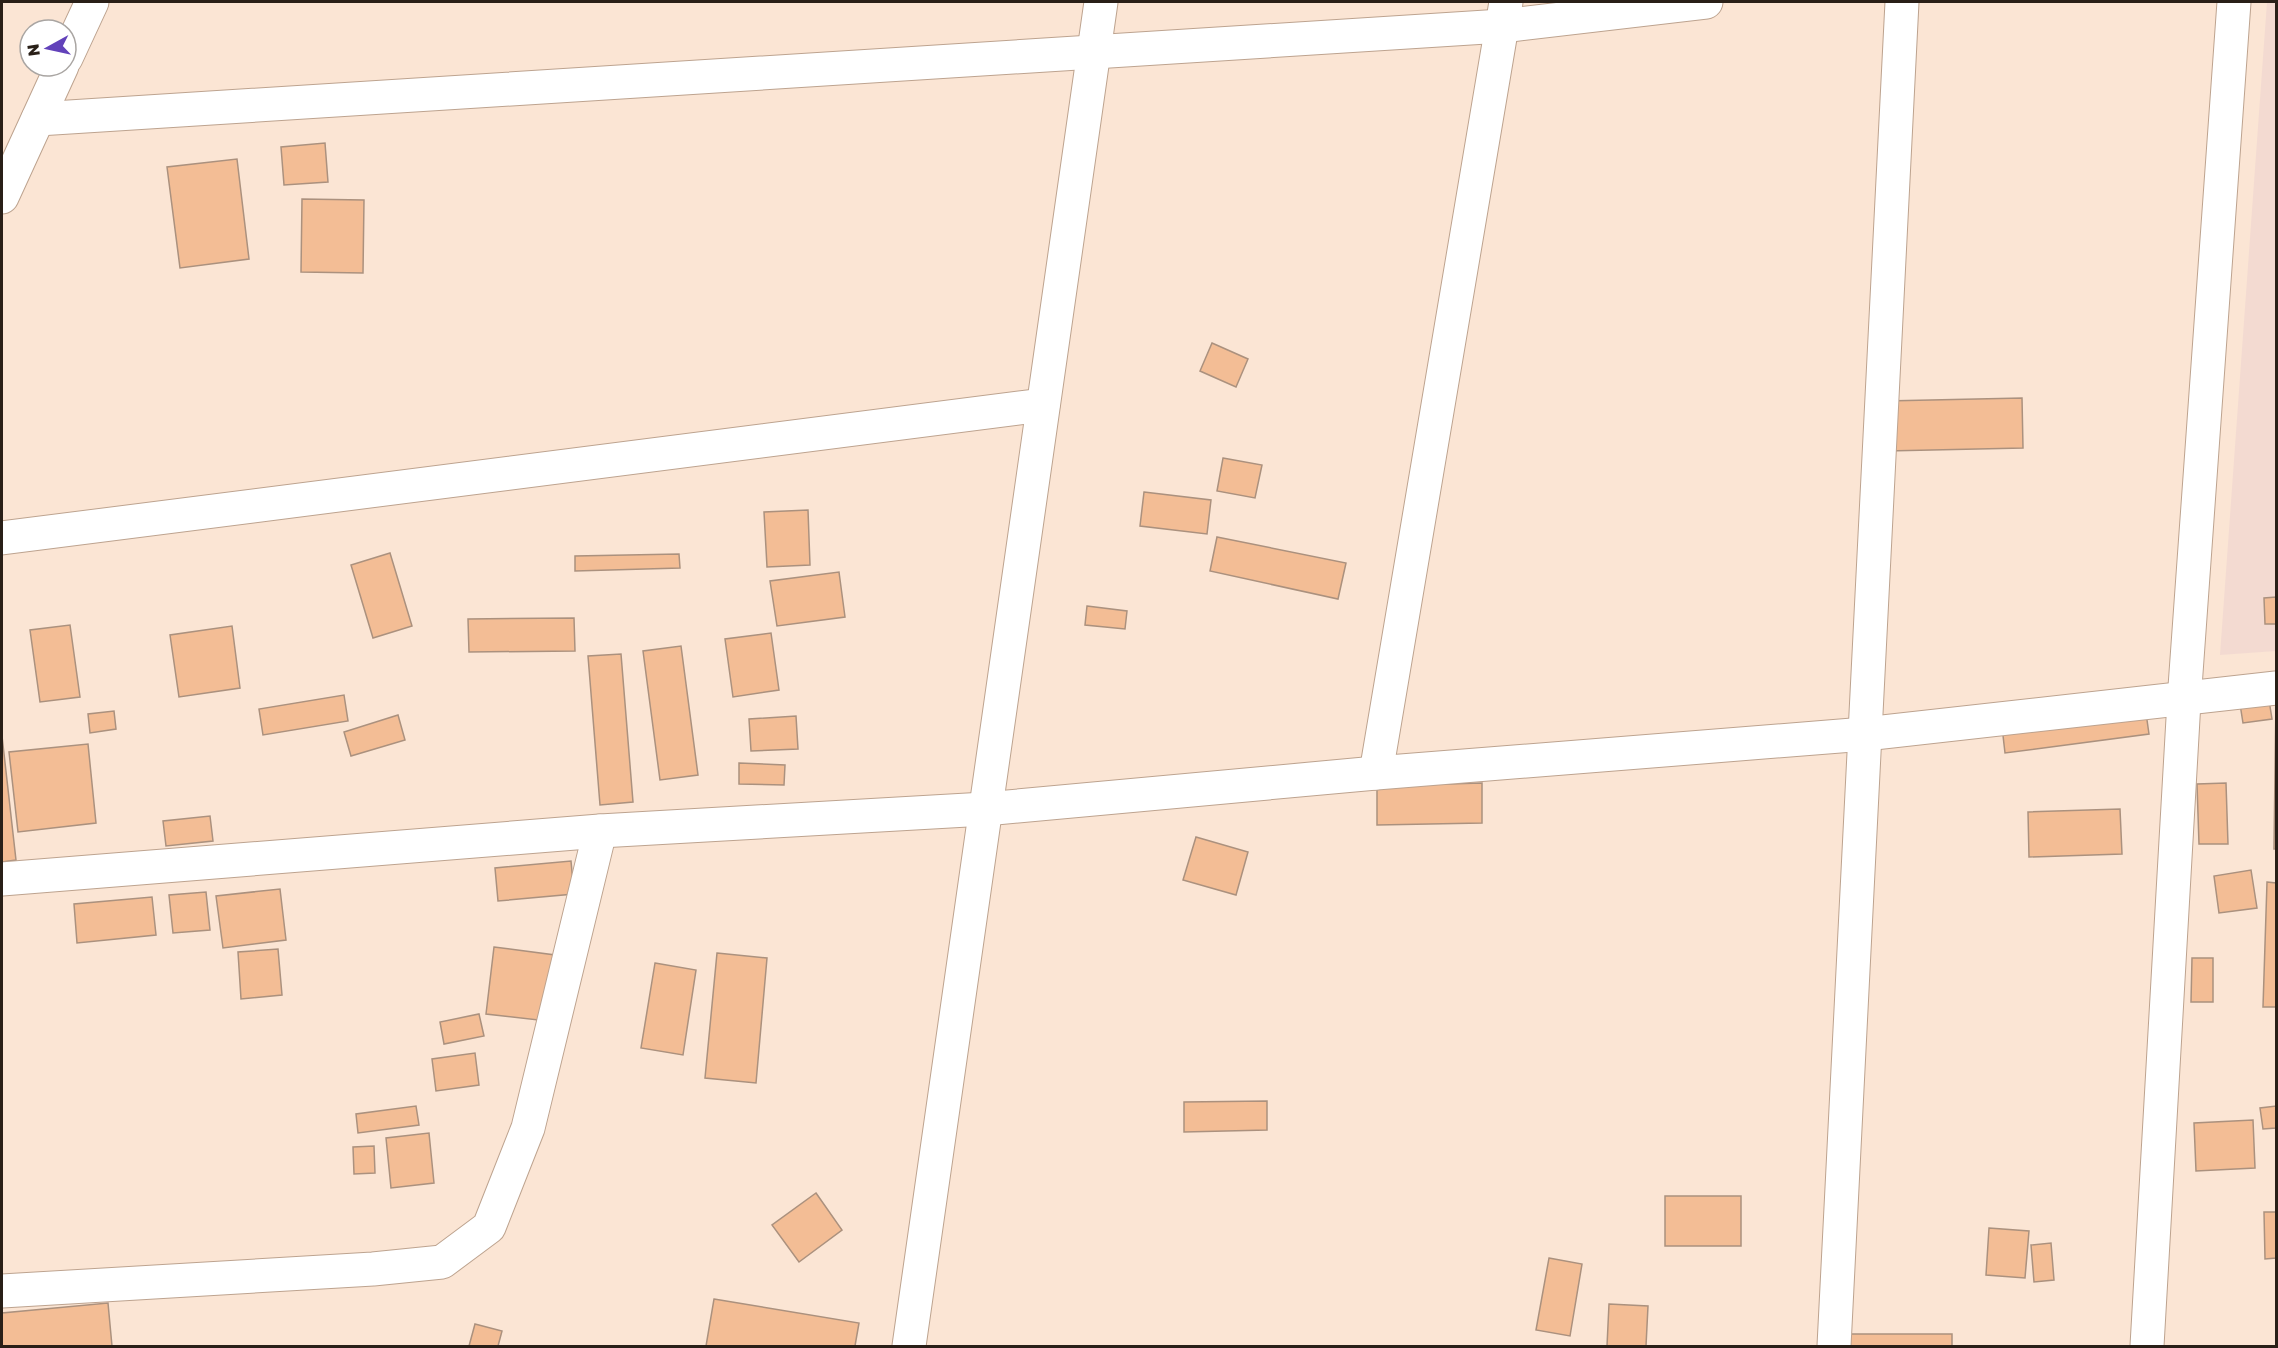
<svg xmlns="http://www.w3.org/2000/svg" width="2278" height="1348" viewBox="0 0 2278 1348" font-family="'Golos Text',sans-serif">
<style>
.education{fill:#f3dad1}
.building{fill:#f3bd95;stroke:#ab917e;stroke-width:1.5}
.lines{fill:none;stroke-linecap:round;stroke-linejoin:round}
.minor-casing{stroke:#bda38f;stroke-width:35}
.minor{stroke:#fff;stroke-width:33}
</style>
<rect width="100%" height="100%" fill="#fbe5d4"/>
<polygon class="education" points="2267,2 2276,2 2276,651 2220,655"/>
<g class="building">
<polygon points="325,143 328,182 284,185 281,147"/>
<polygon points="237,159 249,259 180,268 167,167"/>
<polygon points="302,199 364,200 363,273 301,272"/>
<polygon points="1212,343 1248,359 1236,387 1200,371"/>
<polygon points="2022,398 2023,448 1886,451 1885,401"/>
<polygon points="1223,458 1262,465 1255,498 1217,491"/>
<polygon points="1144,492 1211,500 1207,534 1140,526"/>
<polygon points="808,510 810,565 767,567 764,512"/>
<polygon points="1217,537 1346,563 1338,599 1210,571"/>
<polygon points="390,553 412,626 373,638 351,565"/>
<polygon points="679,554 680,568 575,571 575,556"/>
<polygon points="839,572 845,617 777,626 770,581"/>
<polygon points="2276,597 2276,624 2265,624 2264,598"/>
<polygon points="1087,606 1127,611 1125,629 1085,625"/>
<polygon points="574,618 575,651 469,652 468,619"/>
<polygon points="70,625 80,697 40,702 30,630"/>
<polygon points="232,626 240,688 179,697 170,635"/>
<polygon points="771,633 779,690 733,697 725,639"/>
<polygon points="681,646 698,775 660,780 643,651"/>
<polygon points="621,654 633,802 600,805 588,656"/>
<polygon points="344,695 348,721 263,735 259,709"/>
<polygon points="2276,698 2276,849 2274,849"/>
<polygon points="2144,699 2149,734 2005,753 2001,718"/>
<polygon points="2269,700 2272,719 2243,723 2240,704"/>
<polygon points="114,711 116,729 90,733 88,714"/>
<polygon points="398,715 405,740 351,756 344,732"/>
<polygon points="796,716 798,749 751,751 749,719"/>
<polygon points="2,736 16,860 2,862"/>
<polygon points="88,744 96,823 18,832 9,752"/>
<polygon points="739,763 785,765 784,785 739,784"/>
<polygon points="1482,783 1482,823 1377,825 1377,786"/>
<polygon points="2226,783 2228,844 2199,844 2197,784"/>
<polygon points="2120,809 2122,854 2029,857 2028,812"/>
<polygon points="210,816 213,841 166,846 163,821"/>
<polygon points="1196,837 1248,852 1236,895 1183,880"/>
<polygon points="571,861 574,894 498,901 495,868"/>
<polygon points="2251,870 2257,908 2219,913 2214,876"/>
<polygon points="2267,882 2276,883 2276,1007 2263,1007"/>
<polygon points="280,889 286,940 223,948 216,896"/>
<polygon points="206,892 210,930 173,933 169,895"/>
<polygon points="152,897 156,935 77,943 74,904"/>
<polygon points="494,947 555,955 547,1021 486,1014"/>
<polygon points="278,949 282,995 241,999 238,952"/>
<polygon points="717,953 767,958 756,1083 705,1078"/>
<polygon points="2192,958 2213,958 2213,1002 2191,1002"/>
<polygon points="655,963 696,970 683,1055 641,1048"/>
<polygon points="479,1014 484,1036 444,1044 440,1022"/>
<polygon points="475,1053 479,1085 436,1091 432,1059"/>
<polygon points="1267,1101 1267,1130 1184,1132 1184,1102"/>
<polygon points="416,1106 419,1125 358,1133 356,1114"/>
<polygon points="2276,1106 2276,1128 2263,1129 2260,1108"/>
<polygon points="2253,1120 2255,1168 2196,1171 2194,1123"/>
<polygon points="429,1133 434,1183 391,1188 386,1138"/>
<polygon points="374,1146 375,1173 354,1174 353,1147"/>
<polygon points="816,1193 842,1230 799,1262 772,1225"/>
<rect x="1665" y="1196" width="76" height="50"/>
<polygon points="2264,1212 2276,1212 2276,1258 2265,1259"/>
<polygon points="1989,1228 2029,1231 2025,1278 1986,1275"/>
<polygon points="2051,1243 2054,1280 2034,1282 2031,1245"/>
<polygon points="1549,1258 1582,1264 1570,1336 1536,1330"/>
<polygon points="714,1299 859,1323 855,1346 706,1346"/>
<polygon points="108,1303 112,1346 2,1346 2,1313"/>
<polygon points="1609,1304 1648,1306 1646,1346 1660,1346 1607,1346"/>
<polygon points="475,1324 502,1331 498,1346 469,1346"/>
<rect x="1840" y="1334" width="112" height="12"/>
</g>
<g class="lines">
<defs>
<g id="minor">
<polyline points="66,58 92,2"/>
<polyline points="38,119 1502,26 1706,2"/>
<polyline points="2,197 62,66"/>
<polyline points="2,538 1043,405"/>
<polyline points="1376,773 1506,2"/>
<polyline points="2,879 600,831 985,809 1376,773 1865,734 2276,688"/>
<polyline points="2,1291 373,1269 442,1262 489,1227 528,1128 600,831"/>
<polyline points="909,1346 1101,2"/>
<polyline points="1834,1346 1902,2"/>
<polyline points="2147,1346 2184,701 2234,2"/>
</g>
</defs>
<use href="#minor" class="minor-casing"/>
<use href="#minor" class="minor"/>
</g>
<rect width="2278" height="1348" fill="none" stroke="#291f17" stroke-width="6"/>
<g transform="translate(48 48) rotate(262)"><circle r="28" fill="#ffffff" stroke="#a9a5a2" stroke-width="1.5"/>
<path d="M0-4.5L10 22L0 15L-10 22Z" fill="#6242ba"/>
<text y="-9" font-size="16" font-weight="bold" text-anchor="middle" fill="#291f17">N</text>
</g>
</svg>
